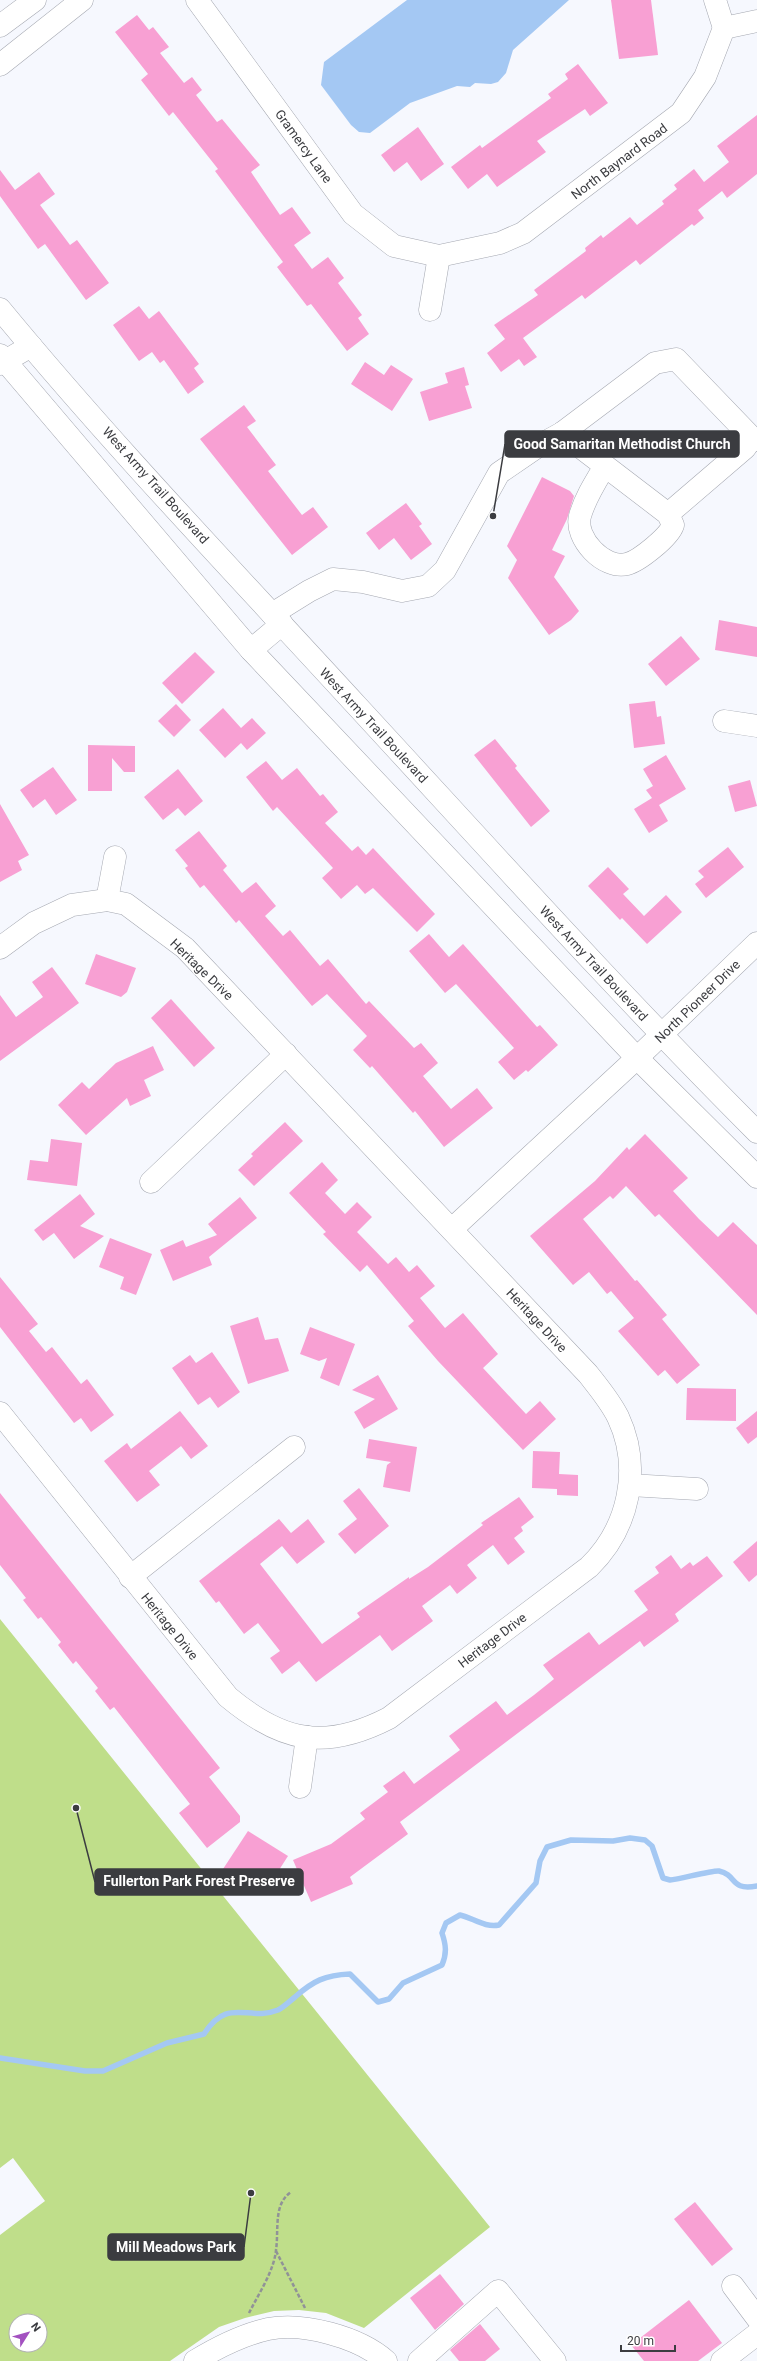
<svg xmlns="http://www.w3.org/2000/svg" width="757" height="2361" viewBox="0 0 757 2361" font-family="Roboto,sans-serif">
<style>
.green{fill:#bfde8a;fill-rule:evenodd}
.water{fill:#a4c8f3}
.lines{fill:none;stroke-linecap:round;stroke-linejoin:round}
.stream{stroke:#a4c8f3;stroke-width:5.5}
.building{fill:#f8a0d3}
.minor-casing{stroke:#a5a8b1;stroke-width:23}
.major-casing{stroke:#a5a8b1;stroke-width:23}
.path{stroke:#909297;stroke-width:2.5;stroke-dasharray:4 2;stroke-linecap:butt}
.minor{stroke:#fff;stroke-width:22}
.major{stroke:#fff;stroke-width:22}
.labels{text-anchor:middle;stroke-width:3;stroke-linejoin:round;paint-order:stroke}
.street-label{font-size:13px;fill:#3b3c40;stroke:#fff}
.leader{fill:none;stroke:#3b3c40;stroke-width:1.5}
.callout-dot{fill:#3b3c40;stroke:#fff;stroke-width:1.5}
.callout{fill:#3b3c40;stroke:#3b3c40;stroke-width:1.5}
.callout-label{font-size:14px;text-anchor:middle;font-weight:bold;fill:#fff}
</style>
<rect width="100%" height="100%" fill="#f6f8fe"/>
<path class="green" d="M0,1619L490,2227L364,2328L326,2313L299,2310L274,2311L245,2318L219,2327L170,2361H0V2235L45,2201L13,2158L0,2168ZM16,2321H40V2345H16Z"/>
<polygon class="water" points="407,0 569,0 513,50 506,73 498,82 491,84 475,83 470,87 457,86 410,103 370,133 359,132 351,125 321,85 324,62"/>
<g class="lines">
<path class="stream" d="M0,2058L85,2071H103L167,2043L204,2034C228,1996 248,2022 278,2010C284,2007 290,2001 295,1997C313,1981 325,1975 350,1974L378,2002L389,1999L403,1983L442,1965C447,1953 446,1945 442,1933L446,1923L460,1915C473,1918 485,1928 499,1925L536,1883L540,1861L547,1847L571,1840L613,1841L630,1838L645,1840L652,1846L663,1878L670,1880C680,1879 713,1870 719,1871C738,1875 729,1891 757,1886"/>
</g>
<g class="building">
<polygon points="611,0 651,0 658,55 619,59"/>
<polygon points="137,15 149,30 153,27 169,47 160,53 184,83 192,77 202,90 196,95 217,122 222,119 260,165 251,172 280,215 292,207 311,233 294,245 312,269 328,257 344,278 338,283 362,315 358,318 369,334 347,351 311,304 307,306 277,267 283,262 215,171 218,169 173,112 169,116 141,80 148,74 115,32"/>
<polygon points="578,64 608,103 590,116 585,109 537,141 546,152 497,187 487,174 468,189 451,167 480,145 482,148 551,98 548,94 568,79 565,74"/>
<polygon points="757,115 757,174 727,198 722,191 698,210 704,218 694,226 692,224 640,265 636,260 585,299 582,295 523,338 537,357 524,366 519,359 501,372 487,353 505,339 494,325 538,295 534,290 586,251 585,248 601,235 603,238 630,217 637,225 664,204 662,201 677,189 674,185 694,169 704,182 729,162 717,146"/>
<polygon points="418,127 444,164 421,181 407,162 394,172 381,155"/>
<polygon points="0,170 15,190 39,172 55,194 40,205 70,245 77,240 109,283 86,300 45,244 38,249 0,196"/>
<polygon points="139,306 149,319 159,311 199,364 194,368 204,382 188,394 164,360 160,363 152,352 139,361 113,325"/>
<polygon points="365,362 384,375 391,365 413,379 392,411 351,384"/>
<polygon points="464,367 469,385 465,386 472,408 429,421 420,392 448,383 445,373"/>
<polygon points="244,405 256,421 247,427 276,465 268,471 302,515 313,507 328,527 292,555 200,439"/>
<polygon points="542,477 570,491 574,496 567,519 552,550 565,556 554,577 579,611 571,620 549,635 508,578 517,560 507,546"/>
<polygon points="406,503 422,524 419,526 432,544 411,560 394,538 379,550 366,533"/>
<polygon points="719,620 757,627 757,657 715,650"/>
<polygon points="681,636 700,659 666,686 648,664"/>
<polygon points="195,652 215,672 182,704 162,683"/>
<polygon points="655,701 657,717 661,716 665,744 634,748 629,704"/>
<polygon points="176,704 191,720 174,737 158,721"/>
<polygon points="223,708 241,728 252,718 266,733 247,750 241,743 225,758 199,730"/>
<polygon points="495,739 517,766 515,768 550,811 531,827 474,755"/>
<polygon points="88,745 135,746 135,772 124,772 112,758 112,791 88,791"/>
<polygon points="666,755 686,789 659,805 668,821 649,833 634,809 652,798 646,790 653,786 643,769"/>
<polygon points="266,761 282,780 297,768 320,796 323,794 338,812 325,823 352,851 358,846 366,855 373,848 435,914 417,932 373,888 365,894 357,885 341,899 322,878 333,868 277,807 273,811 246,777"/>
<polygon points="53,767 77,800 56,815 45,799 33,808 20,790"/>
<polygon points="178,769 203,801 185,816 178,808 163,820 144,797"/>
<polygon points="750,780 757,806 735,812 728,786"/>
<polygon points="0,804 29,855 18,861 22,870 0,882"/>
<polygon points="199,831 227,866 223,870 242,893 256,882 276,906 265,916 283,936 290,930 320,966 328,959 366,1004 369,1001 414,1048 421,1043 438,1063 423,1076 451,1109 477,1088 493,1108 444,1147 415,1111 413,1113 372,1066 370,1068 353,1050 367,1036 327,994 312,1006 239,920 236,923 204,885 200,888 185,868 188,866 175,850"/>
<polygon points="728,847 744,867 706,898 695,884 704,877 698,871"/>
<polygon points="608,867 629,889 623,894 644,916 666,895 682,912 647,944 622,918 620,920 588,886"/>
<polygon points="429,934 449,957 463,944 537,1027 540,1025 558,1045 528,1072 526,1070 514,1080 498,1062 514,1048 456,984 445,993 409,951"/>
<polygon points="96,954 136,968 127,992 121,997 85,984"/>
<polygon points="52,967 79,1003 0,1061 0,995 16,1017 43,997 32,982"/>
<polygon points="171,999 215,1048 194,1067 151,1018"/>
<polygon points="153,1046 164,1070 144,1080 151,1096 130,1106 127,1098 86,1135 58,1105 82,1082 89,1089 116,1063"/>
<polygon points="285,1122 303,1141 254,1186 238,1170 253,1156 251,1154"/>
<polygon points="645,1134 688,1178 673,1191 699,1219 718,1237 733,1222 757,1245 757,1315 659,1214 655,1217 626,1186 613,1199 610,1196 583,1219 635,1281 637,1280 667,1315 662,1319 700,1365 677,1384 665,1370 658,1376 618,1331 634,1318 611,1291 607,1294 589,1272 573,1285 530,1236 595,1181 627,1147 629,1150"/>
<polygon points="51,1139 82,1143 77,1186 27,1180 30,1160 48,1162"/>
<polygon points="322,1162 338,1180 325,1193 345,1214 357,1202 372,1217 357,1232 388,1264 396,1257 409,1272 417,1265 435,1286 420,1298 445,1328 463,1313 498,1354 483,1368 526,1414 540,1401 556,1419 523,1450 438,1361 408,1326 414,1321 367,1265 360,1272 323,1234 326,1232 289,1193"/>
<polygon points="80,1194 95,1214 80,1226 104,1236 74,1259 54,1233 43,1241 34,1230"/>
<polygon points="240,1197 257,1218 209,1257 212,1265 173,1281 160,1250 183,1240 186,1247 217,1235 208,1224"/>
<polygon points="110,1238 152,1254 136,1295 120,1289 124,1277 99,1267"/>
<polygon points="0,1277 38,1324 29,1331 46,1352 52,1347 81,1384 87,1379 114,1415 91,1432 81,1418 74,1423 0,1327"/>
<polygon points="258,1317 265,1340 278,1338 289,1371 248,1384 230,1326"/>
<polygon points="310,1327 355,1344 339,1386 320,1378 327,1358 319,1361 300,1354"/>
<polygon points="212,1352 240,1392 218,1408 210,1397 198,1405 172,1368 190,1355 196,1363"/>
<polygon points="378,1375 398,1409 364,1429 354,1412 375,1399 352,1390"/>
<polygon points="687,1388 736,1389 736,1421 686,1420"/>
<polygon points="180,1411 208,1446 191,1459 181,1446 149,1471 160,1485 137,1502 104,1461 127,1443 131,1449"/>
<polygon points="757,1411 757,1437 748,1444 736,1428"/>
<polygon points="369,1439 417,1447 410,1492 383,1487 387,1465 391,1462 366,1458"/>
<polygon points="533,1451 560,1452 559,1474 578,1475 578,1496 557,1495 557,1489 532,1488"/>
<polygon points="359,1488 389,1526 355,1554 338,1534 357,1519 343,1501"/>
<polygon points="0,1493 220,1768 209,1777 240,1816 240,1822 207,1848 179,1813 190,1804 114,1707 110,1710 95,1691 98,1688 76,1661 73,1664 58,1645 61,1642 41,1617 38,1619 23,1600 26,1598 0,1565"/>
<polygon points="519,1497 534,1517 521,1527 523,1531 514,1538 525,1552 508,1565 493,1545 467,1565 477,1578 457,1594 450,1585 422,1606 433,1621 392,1651 380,1635 316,1682 299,1661 282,1674 270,1658 280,1651 258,1623 244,1634 219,1601 216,1603 199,1581 279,1519 291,1533 308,1519 325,1542 297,1564 282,1546 260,1564 322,1644 360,1617 357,1613 409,1577 409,1579 428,1567 483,1525 481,1523"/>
<polygon points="757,1541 757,1575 749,1582 733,1562"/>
<polygon points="671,1555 681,1569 690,1562 693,1566 707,1556 723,1576 675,1614 679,1621 644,1647 640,1641 400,1822 408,1834 350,1877 353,1884 311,1902 293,1860 331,1844 365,1819 360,1813 388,1792 383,1786 404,1771 414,1784 460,1750 449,1736 496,1701 507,1715 534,1695 554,1679 543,1665 589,1632 599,1645 648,1610 634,1591 659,1573 655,1567"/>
<polygon points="248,1831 288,1856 263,1895 223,1869"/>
<polygon points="695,2202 733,2249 712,2266 674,2219"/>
<polygon points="440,2274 464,2304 435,2330 410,2298"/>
<polygon points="689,2300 722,2343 698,2361 644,2361 631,2345"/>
<polygon points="480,2324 500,2349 485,2361 459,2361 450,2350"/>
</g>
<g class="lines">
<defs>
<g id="minor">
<polyline points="197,0 353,214 394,246 439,256 500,243 523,233 681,113 705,77 724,28"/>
<polyline points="715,0 724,28"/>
<polyline points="0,26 35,0"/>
<polyline points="724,28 757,21"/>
<polyline points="0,65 82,0"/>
<polyline points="430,310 439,256"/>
<polyline points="0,364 31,346"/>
<path d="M562,433L668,514L673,525C669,537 639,561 627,564C604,570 574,538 580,516C585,498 596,481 605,466"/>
<polyline points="668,514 745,448 752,438"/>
<polyline points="272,614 309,591 333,579 363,582 402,591 428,586 445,570 499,473 540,445 562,433 655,363 676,359 752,438 757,440"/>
<polyline points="724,721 757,726"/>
<polyline points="107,900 115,857"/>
<path d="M0,948L34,923L72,905L107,900L126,904L185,948L588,1374C599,1388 610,1401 618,1417C642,1468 629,1528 589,1567L389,1718C325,1751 282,1742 228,1697L0,1413"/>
<polyline points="151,1182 286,1054"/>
<polyline points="452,1229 637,1058 757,943"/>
<polyline points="630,1485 697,1489"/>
<polyline points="130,1577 294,1447"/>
<polyline points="300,1787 307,1737"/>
<polyline points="733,2286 757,2318"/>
<path d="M195,2361C218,2347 241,2335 268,2329C303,2322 359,2337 386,2361"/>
<polyline points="419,2361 498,2291 555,2361"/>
<polyline points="722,2361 757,2334"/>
</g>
<g id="major">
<path d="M0,309C113,446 237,575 357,706C489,849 619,994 757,1132"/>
<polyline points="0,355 251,650 637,1058 757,1177"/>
<polyline points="251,650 282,624"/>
</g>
</defs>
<use href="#minor" class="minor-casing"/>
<use href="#major" class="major-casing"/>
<g class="path">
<polyline points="276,2251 305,2308"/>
<path d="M249,2313C259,2293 274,2271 276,2250C279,2230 273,2204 291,2192"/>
</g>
<use href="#minor" class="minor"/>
<use href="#major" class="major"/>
</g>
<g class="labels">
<g class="street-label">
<text transform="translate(304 146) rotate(54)" y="5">Gramercy Lane</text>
<text transform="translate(619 161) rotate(-37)" y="5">North Baynard Road</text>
<text transform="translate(156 485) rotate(48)" y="5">West Army Trail Boulevard</text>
<text transform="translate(374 725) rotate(47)" y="5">West Army Trail Boulevard</text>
<text transform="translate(594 963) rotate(47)" y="5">West Army Trail Boulevard</text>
<text transform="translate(202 969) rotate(44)" y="5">Heritage Drive</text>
<text transform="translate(697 1001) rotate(-44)" y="5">North Pioneer Drive</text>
<text transform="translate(537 1320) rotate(47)" y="5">Heritage Drive</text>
<text transform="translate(170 1626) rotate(51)" y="5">Heritage Drive</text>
<text transform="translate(492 1640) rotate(-37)" y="5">Heritage Drive</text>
</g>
</g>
<path class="leader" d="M493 516L505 444M76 1808L95 1882M251 2193L244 2247"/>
<g class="callout-dot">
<circle cx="493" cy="516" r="4"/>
<circle cx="76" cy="1808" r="4"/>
<circle cx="251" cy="2193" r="4"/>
</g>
<g class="callout">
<rect x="505" y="431" width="234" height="26" rx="4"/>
<rect x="95" y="1869" width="208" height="26" rx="4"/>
<rect x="108" y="2234" width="136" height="26" rx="4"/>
</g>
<g class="callout-label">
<text x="622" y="449">Good Samaritan Methodist Church</text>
<text x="199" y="1886">Fullerton Park Forest Preserve</text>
<text x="176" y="2252">Mill Meadows Park</text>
</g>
<g transform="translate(28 2333) rotate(53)"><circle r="19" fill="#ffffff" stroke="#b1b1b3"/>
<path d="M0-3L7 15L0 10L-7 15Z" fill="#a351c0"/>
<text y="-6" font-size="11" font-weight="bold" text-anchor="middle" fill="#3b3c40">N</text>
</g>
<path d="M621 2345v6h54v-6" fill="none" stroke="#3b3c40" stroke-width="2"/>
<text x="627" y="2345" font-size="12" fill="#3b3c40" stroke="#ffffff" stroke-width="3" paint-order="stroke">20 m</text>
</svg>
